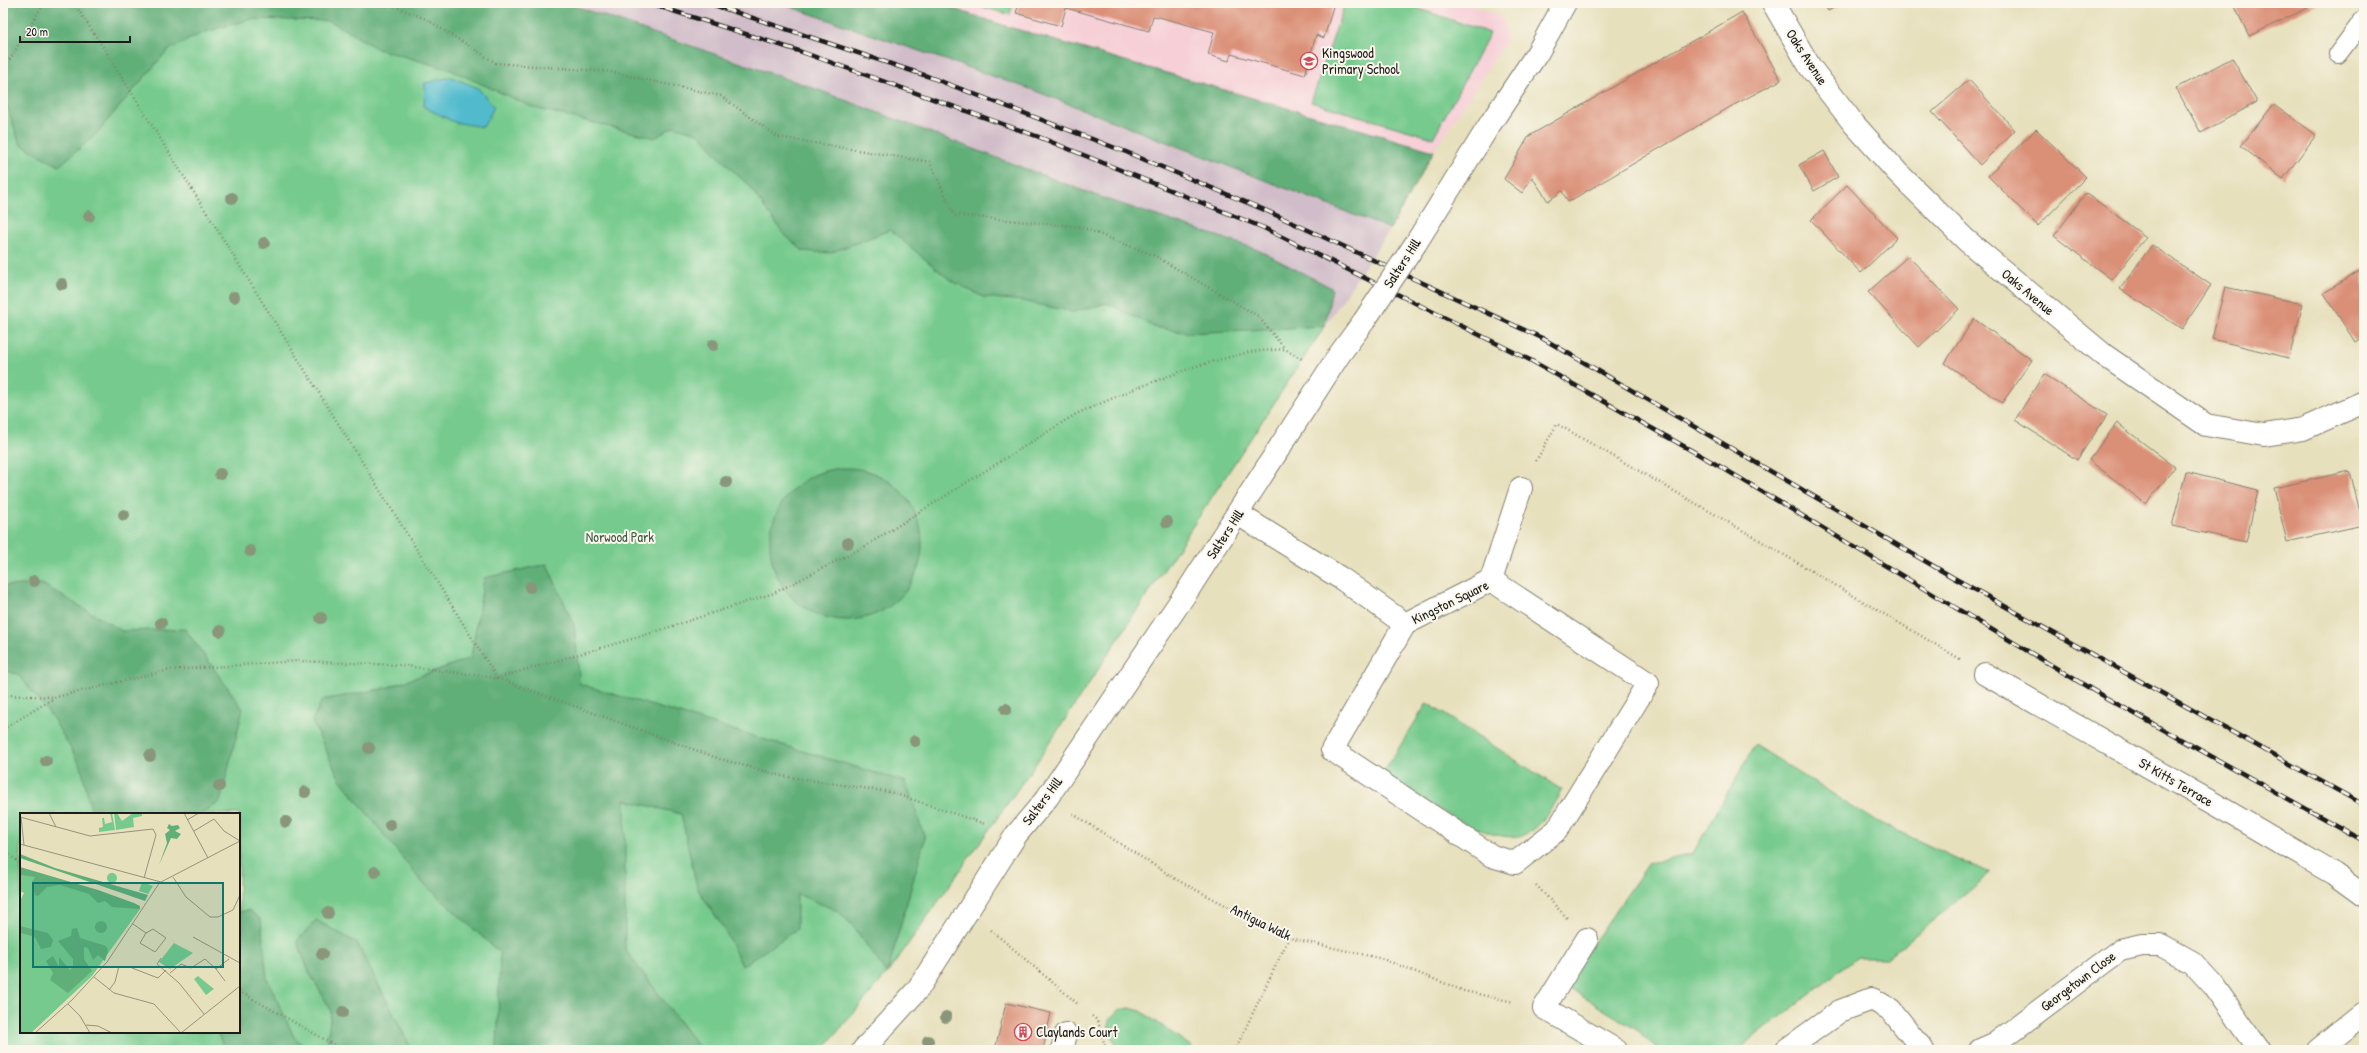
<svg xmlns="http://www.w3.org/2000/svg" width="2367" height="1053" viewBox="0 0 2367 1053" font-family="'Patrick Hand',sans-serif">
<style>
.built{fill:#f6cfd7}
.industrial{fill:#d1bdc9}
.green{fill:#76ca8d;stroke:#497354;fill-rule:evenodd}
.forest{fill:#60ae78;stroke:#3e654a}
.water{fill:#51bbcd;stroke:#366c74}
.building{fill:#da8f77}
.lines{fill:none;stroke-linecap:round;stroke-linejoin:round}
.lane-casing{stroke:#827e6c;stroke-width:20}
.street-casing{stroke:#827e6c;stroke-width:24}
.secondary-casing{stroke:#827e6c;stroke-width:24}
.path{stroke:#827e6c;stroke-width:2.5;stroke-dasharray:1 3;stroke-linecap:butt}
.lane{stroke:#fff;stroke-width:18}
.street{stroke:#fff;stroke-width:22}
.secondary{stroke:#fff;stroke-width:22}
.rail-casing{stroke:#1c1c1c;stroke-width:4.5}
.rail{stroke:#fbf7ec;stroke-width:3;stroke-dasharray:9;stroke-linecap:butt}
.secondary-bridge-casing{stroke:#827e6c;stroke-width:24;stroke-linecap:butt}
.secondary-bridge{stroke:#fff;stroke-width:22}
.tree{fill:#89967a}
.labels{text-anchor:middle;stroke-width:4;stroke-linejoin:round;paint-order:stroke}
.poi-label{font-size:14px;fill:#1c1c1c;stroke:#fbf7ec;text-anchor:start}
.street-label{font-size:14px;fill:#1c1c1c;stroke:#fbf7ec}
.park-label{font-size:14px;fill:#3c5944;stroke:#fbf7ec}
.inset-road{fill:none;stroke:#96927d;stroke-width:1}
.view{fill:#0f766e;fill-opacity:0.15;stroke:#0f766e;stroke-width:2}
.inset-edge{fill:none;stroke:#1c1c1c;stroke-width:2}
</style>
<rect width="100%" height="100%" fill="#fbf7ec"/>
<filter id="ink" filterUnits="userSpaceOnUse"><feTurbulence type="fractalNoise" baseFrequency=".025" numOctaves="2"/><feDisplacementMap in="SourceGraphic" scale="8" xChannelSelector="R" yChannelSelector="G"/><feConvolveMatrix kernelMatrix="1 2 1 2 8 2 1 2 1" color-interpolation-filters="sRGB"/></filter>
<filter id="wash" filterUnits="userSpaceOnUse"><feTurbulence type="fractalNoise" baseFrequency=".012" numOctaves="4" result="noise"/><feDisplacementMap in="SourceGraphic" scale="16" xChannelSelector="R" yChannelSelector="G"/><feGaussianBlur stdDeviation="0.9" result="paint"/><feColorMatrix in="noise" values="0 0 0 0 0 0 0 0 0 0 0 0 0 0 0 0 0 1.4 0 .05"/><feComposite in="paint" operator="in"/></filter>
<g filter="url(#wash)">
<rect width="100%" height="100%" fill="#e7e0bd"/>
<polygon class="built" points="936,3 1465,3 1500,16 1504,22 1506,36 1504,44 1434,151 1009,27"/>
<polygon class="industrial" points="488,3 936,3 1009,27 1434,151 1390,229 1325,326 1061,209"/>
<g class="green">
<path d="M3,3H488L1061,209L1325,326L1039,759L887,974L822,1050H3ZM21,814H239V1032H21Z"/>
<polygon points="969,3 1013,3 1010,15"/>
<polygon points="1345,3 1402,3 1490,33 1433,138 1311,102"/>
<path d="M1427,703L1562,790C1553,804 1544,825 1528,833C1491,852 1415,793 1383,773Z"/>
<polygon points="1755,745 1876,821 1990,874 1887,958 1856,958 1737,1050 1658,1050 1640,1032 1564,985 1649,863 1693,853"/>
<polygon points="1130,1008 1141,1011 1192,1047 1190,1050 1118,1050 1119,1048 1109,1034 1109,1020 1118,1010"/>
</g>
<g class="forest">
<polygon points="3,3 566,3 808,86 1100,197 1256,249 1332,288 1325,326 1189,333 1154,327 1107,303 1073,312 1022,301 983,297 950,280 890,230 830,253 803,251 784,234 748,185 719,157 700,134 674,126 655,138 534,108 451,70 378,49 330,21 251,19 202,33 167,51 95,135 59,166 20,144 6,104 3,82"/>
<polygon points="779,3 936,3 1009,27 1434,151 1390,229 1030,89"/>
<circle cx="846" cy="544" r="76"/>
<polygon points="547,564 574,625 580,684 906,782 925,838 887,974 854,927 838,911 797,894 797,929 742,966 723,927 697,888 681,814 625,800 625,949 701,1050 497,1050 500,953 420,880 339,778 312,721 322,700 386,688 471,658 484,578"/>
<polygon points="42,584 122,631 185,629 243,709 220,802 201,814 92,814 81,766 52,717 18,674 3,670 3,586"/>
<polygon points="249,910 261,920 267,978 294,1037 308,1050 225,1050 217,1032 239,1032 239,912"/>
<polygon points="316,920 357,943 412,1050 321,1050 327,1047 331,1010 309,972 297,941"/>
</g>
<polygon class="water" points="451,77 478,88 494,107 483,127 454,122 424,107 425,83"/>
<g id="blocks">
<g class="building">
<polygon points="1019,3 1334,3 1324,38 1316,35 1305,75 1231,54 1229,61 1208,55 1214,32 1159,17 1153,16 1149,31 1066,8 1061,26 1016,13"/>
<polygon points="1824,3 1843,3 1828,11"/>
<polygon points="2233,3 2318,3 2249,36"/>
<polygon points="1742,12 1781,80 1730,107 1568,202 1562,191 1548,201 1532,177 1522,193 1504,179 1529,136"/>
<polygon points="2232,58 2257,102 2201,133 2176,88"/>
<polygon points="1969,80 2015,130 1980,165 1932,112"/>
<polygon points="2274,104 2316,135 2283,179 2241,146"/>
<polygon points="2036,129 2086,177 2038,226 1988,176"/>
<polygon points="1824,151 1838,177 1814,191 1799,165"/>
<polygon points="1847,185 1897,238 1861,273 1811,220"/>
<polygon points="2086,193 2146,237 2112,280 2054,236"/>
<polygon points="2152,245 2211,285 2182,329 2120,289"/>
<polygon points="1908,256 1959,309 1919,347 1868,292"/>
<polygon points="2364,268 2364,336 2355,342 2324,293"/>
<polygon points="2225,287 2303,304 2289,358 2212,339"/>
<polygon points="1974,319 2032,360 2002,403 1945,363"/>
<polygon points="2044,374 2107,415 2077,460 2015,420"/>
<polygon points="2117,423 2175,467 2146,504 2089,460"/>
<polygon points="2350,471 2363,525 2287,542 2274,488"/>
<polygon points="2186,472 2258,490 2246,542 2172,526"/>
<polygon points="1006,1003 1051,1013 1043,1050 995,1050"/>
</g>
</g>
</g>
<g filter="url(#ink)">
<use href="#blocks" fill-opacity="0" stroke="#827e6c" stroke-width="1"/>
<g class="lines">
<defs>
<polyline id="lane" points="2338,54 2364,19"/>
<g id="street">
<polyline points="1773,3 1810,67 1854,124 1898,173 1966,240 2104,355 2206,425 2264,435 2303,429 2364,402"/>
<polyline points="1238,514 1342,579 1405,624"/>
<polygon points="1491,580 1648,683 1557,830 1515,863 1492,856 1332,750 1405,624"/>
<polyline points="1491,580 1521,488"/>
<polyline points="1985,674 2211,802 2334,874 2364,896"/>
<polyline points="1587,939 1544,1008 1616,1050"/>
<polyline points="1062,1050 1066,1034"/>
<polyline points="1786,1050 1840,1011 1872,999 1891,1010 1923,1050"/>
<polyline points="1980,1050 1996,1043 2120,950 2142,945 2161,945 2192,962 2213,985 2259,1050"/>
<polyline points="2318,1050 2364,1013"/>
</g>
<g id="secondary">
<polyline points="1416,243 1490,124 1538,52 1565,3"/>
<polyline points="863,1050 918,989 1016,835 1047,798 1190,587 1339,355 1364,321"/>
</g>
</defs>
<use href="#lane" class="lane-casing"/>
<use href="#street" class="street-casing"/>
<use href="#secondary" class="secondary-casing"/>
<g class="path">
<polyline points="74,3 105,50 497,678 642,636 774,593 864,547 1076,414 1137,388 1196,366 1249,352 1285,349 1302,359"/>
<polyline points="387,3 426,19 496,63 610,72 721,96 778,137 930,162 954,215 1081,227 1155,256 1258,316 1285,349"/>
<polyline points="3,70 44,3"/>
<polyline points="1536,461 1557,424 1749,534 1960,659"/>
<polyline points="3,695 54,697"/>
<polyline points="3,729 56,697 169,670 298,661 399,665 497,678 720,759 782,776 890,792 985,824"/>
<polyline points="1073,814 1179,881 1289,938 1383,959 1464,991 1514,1002"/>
<polyline points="3,850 21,864"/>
<polyline points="1536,885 1567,918"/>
<polyline points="991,930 1079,1005"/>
<polyline points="239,991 343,1050"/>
<polyline points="1092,1016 1098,1021 1106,1050"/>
<polyline points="1235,1050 1289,938"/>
</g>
<use href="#lane" class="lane"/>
<use href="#street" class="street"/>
<use href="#secondary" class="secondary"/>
<defs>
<g id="rail">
<polyline points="648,3 799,51 1039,137 1264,228 1530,360 1721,467 2101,695 2364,841"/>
<polyline points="708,3 927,76 1126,152 1267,211 1542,338 1954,578 2364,805"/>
</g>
</defs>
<use href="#rail" class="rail-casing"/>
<use href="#rail" class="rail"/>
<defs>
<polyline id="secondary-bridge" points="1364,321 1416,243"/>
</defs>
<use href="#secondary-bridge" class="secondary-bridge-casing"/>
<use href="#secondary-bridge" class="secondary-bridge"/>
</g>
<g class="tree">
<circle cx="232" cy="198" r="6"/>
<circle cx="89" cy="216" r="6"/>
<circle cx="264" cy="243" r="6"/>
<circle cx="62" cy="284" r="6"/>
<circle cx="234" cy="297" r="6"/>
<circle cx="713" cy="345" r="6"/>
<circle cx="220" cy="474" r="6"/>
<circle cx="726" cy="482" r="6"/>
<circle cx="124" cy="515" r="6"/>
<circle cx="1167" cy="522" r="6"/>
<circle cx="848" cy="543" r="6"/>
<circle cx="250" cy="551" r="6"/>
<circle cx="34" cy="581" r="6"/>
<circle cx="530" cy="587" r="6"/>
<circle cx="321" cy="618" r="6"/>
<circle cx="161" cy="623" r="6"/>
<circle cx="220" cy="631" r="6"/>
<circle cx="1006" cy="709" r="6"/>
<circle cx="915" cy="741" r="6"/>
<circle cx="369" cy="748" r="6"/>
<circle cx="150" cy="756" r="6"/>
<circle cx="46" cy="761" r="6"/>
<circle cx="219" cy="786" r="6"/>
<circle cx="305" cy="792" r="6"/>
<circle cx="286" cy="822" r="6"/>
<circle cx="390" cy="825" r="6"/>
<circle cx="375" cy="872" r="6"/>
<circle cx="328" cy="913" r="6"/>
<circle cx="322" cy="954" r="6"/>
<circle cx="343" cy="1012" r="6"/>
<circle cx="946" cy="1017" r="6"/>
<circle cx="928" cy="1041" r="6"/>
</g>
</g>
<defs>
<symbol id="school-ring" viewBox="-11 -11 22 22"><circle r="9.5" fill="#fbf7ec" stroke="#d1495b" stroke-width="1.5"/><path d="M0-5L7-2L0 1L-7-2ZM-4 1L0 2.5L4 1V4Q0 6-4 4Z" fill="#d1495b"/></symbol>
<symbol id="building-ring" viewBox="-11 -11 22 22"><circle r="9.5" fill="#fbf7ec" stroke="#d1495b" stroke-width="1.5"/><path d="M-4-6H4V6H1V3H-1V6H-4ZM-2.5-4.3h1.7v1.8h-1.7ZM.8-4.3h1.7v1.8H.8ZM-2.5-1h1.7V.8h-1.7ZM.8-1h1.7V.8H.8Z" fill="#d1495b"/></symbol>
</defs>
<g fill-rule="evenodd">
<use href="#school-ring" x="1299" y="51" width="20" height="20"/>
<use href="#building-ring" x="1013" y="1022" width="20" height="20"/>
</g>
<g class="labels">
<g class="poi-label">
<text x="1322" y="58">Kingswood<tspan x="1322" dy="16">Primary School</tspan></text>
<text x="1036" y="1037">Claylands Court</text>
</g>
<g class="street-label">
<text transform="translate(1807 57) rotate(57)" y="5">Oaks Avenue</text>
<text transform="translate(1402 263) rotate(-57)" y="5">Salters Hill</text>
<text transform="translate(2028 292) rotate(40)" y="5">Oaks Avenue</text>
<text transform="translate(1225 534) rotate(-57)" y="5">Salters Hill</text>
<text transform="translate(1450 602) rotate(-26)" y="5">Kingston Square</text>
<text transform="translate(2176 782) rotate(30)" y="5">St Kitts Terrace</text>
<text transform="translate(1042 801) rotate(-53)" y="5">Salters Hill</text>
<text transform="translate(1261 922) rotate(26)" y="5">Antigua Walk</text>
<text transform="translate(2078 981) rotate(-37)" y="5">Georgetown Close</text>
</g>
<g class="park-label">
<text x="620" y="542">Norwood Park</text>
</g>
</g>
<g transform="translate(20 813)">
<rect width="220" height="220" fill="#e7e0bd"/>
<path d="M90,0H92L95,17L79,19V15L83,14L82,5H84L85,11L92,9ZM94,0H97L102,8L113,0H122V3L113,5L114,14L96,17ZM87 65a5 5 0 1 1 10 0a5 5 0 1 1-10 0ZM0,62L16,63L98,87L120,96L72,163L11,220H0V88L4,80L0,78ZM122,69L133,73L128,81L119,78ZM154,130L173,140L150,156L139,149ZM178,163L194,176L186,182L174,166Z" fill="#76ca8d"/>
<path d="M149,11L152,13L158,12L160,15L155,18L161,21L157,26L151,25L139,52L147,30L145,21L150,17L147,15ZM0,41L35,55L128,82L125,88L0,45ZM0,54L78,77L114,90L120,93V96L92,94L85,88L78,90L69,81L40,72L27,74L18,83L15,82L12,69L15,64L0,62ZM75 114a6 6 0 1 1 12 0a6 6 0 1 1-12 0ZM0,113L28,120L33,127L31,134L21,136L15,124L1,120ZM57,115L60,125L86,133L88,137L85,148L78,142L73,147L68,135L64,134V146L72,158L48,180L30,167L33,160L26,148L33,143L39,154V144L50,157L53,154V146L38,128L51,123L52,116Z" fill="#60ae78"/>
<path class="inset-road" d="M29,0L36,14M164,0L188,45M0,4L70,23L133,16L136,22L124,65M1,4L4,32M167,7L179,0M174,18L194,6L204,18L220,28M0,31L141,69L220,28M153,64L166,84L190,104H198L213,97L220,82M113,111L126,120M133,116L146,125L135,139L120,130L126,120ZM173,124L220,150M141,145L137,151L159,170L184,201M112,155L138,165L146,157M150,160L161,151L171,155L185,146L196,156M74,164L94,180L134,191L161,220M205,168L196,156L209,146M89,177L95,169L99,153M48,191L60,203L70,220M66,212L78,213L92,220M15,220L53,186L87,149L140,69M161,220L220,173"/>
<path class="view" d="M13,70H203V154H13Z"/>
<rect width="220" height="220" class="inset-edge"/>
</g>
<rect width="2367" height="1053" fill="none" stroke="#fbf7ec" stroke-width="16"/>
<path d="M20 36v6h110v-6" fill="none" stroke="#1c1c1c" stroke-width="2"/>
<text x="26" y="36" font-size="12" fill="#1c1c1c" stroke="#fbf7ec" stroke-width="3" paint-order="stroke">20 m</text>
</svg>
